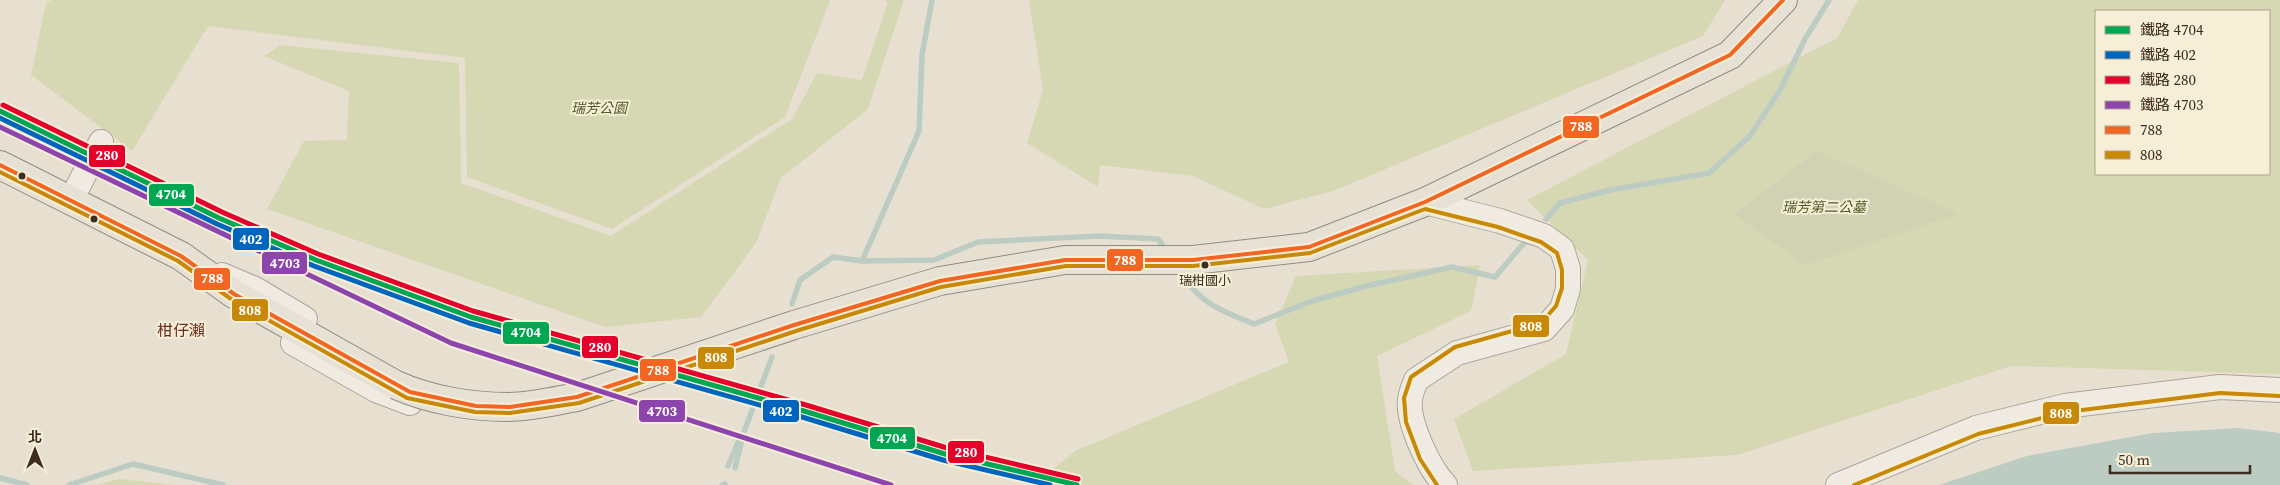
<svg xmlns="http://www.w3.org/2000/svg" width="2280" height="485" viewBox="0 0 2280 485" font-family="'Source Serif 4','Noto Sans TC',serif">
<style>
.green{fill:#d6d7b3;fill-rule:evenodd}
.cemetery{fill:#d1d1b3}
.water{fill:#bcccc2}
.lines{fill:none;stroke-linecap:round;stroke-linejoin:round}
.stream{stroke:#bcccc2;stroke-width:5.5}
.minor-casing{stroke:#ada599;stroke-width:26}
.major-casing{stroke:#928b80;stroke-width:30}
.minor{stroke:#efebe3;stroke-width:24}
.major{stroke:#e6e1d4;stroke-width:28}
.major-bridge-casing{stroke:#928b80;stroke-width:30;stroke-linecap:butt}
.major-bridge{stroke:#e6e1d4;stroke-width:28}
.bus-1-casing{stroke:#f7eed8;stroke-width:8}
.bus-2-casing{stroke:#f7eed8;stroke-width:8}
.bus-1{stroke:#f26522;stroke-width:4}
.bus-2{stroke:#c88808;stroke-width:4}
.rail-1-casing{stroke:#f7eed8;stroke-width:9}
.rail-2-casing{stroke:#f7eed8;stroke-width:9}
.rail-3-casing{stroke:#f7eed8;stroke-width:9}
.rail-4-casing{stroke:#f7eed8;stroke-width:9}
.rail-1{stroke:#00a651;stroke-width:5}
.rail-2{stroke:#0065bd;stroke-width:5}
.rail-3{stroke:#e4002b;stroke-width:5}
.rail-4{stroke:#8e44ad;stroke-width:5}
.bus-dot{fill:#3d2e20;stroke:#f7eed8;stroke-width:2}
.labels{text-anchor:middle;stroke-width:4;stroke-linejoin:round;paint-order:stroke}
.bus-label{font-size:13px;fill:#3d2e20;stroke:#f7eed8}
.park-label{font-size:14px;font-style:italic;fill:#4d5a26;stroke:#f7eed8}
.quarter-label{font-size:16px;fill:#6b2e1e;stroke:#f7eed8}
.line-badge{stroke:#f7eed8;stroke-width:2}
.badge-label{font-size:14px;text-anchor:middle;font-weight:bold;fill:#fff}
</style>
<rect width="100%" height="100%" fill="#e7e0d1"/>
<g class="green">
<polygon points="51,0 830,0 785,117 612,229 467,177 465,58 208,26 132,151 31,75 46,3"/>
<polygon points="885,0 904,0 868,109 781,178 756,243 701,317 605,327 267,209 304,141 347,140 349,91 264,56 280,45 459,63 461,183 611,236 792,119 817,73 862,80 888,2"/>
<polygon points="1029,0 1725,0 1703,36 1333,191 1264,209 1193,176 1100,165 1098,187 1027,143 1043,90"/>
<path d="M1858,0H2280V374L2011,366L1737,455L1473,471L1454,419L1566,354L1588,260L1527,200L1837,38ZM2096,11H2269V174H2096Z"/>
<polygon points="1480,265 1471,311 1377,356 1395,471 1413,485 1032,485 1077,450 1289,362 1275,324 1296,276"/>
<polygon points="119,479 174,485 97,485"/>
</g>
<polygon class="cemetery" points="1817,151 1957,214 1805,265 1735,214"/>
<polygon class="water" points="2238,428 2280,433 2280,485 1939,485 2027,456 2153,433"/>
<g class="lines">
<g class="stream">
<polyline points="1546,219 1560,203 1610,190 1709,173 1750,136 1780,90 1805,39 1829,0"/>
<polyline points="862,261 919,131 922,55 932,0"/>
<path d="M1183,276C1202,305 1223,311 1254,324L1312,301L1366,286L1452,267L1495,277L1524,243"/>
<polyline points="792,304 800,280 833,257 862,261 934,260 978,242 1099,236 1158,239 1162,244"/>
<polyline points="728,466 739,440"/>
<polyline points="735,468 744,432 772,357"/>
<polyline points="0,478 27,485"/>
<polyline points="69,485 133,464 223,485"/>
<polyline points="722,485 725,484"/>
</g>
<defs>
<g id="minor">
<polyline points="71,200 101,142"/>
<path d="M1425,202L1500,221L1544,236L1562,249L1568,269V289L1562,309L1544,329L1457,353L1416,380C1414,386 1411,392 1410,399C1407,422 1429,468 1445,485"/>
<polyline points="222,275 255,289 305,319"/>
<polyline points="293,343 376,390 410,403"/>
<polyline points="1838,485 1976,428 2065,406 2220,387 2280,390"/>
</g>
<g id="major">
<polyline points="0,165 181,256 234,294 396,385"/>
<polyline points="1117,260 1193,260 1309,247 1425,202 1730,55 1783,0"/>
</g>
</defs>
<use href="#minor" class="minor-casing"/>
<use href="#major" class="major-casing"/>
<use href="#minor" class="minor"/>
<use href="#major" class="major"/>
<defs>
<path id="major-bridge" d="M396,385C430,400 471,407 508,407C531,407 555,401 577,397L794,325L940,281L1065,260H1117"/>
</defs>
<use href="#major-bridge" class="major-bridge-casing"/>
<use href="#major-bridge" class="major-bridge"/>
<defs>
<polyline id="bus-1" points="0,165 181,256 234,294 410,392 476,406 510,407 577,397 794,325 940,281 1065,260 1193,260 1309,247 1425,202 1730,55 1783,0"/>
<g id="bus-2">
<polyline points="0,172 178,261 231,299 407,398 475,412 510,413 579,403 796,331 941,287 1066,266 1193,266 1310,253 1425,209 1498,227 1541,242 1557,253 1562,270 1562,288 1556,306 1541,323 1455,347 1411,377 1404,398 1406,422 1420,459 1437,485"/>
<polyline points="1854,485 1978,434 2066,412 2220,393 2280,396"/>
</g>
</defs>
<use href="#bus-1" class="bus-1-casing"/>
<use href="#bus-2" class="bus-2-casing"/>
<use href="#bus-1" class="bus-1"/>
<use href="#bus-2" class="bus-2"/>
<defs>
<polyline id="rail-1" points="0,111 219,218 316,260 471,317 804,411 945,454 1077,485"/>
<polyline id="rail-2" points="0,118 217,224 314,266 469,323 802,417 943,460 1050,485"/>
<polyline id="rail-3" points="3,105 222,212 318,254 473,311 806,405 947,448 1078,479"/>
<polyline id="rail-4" points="0,127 451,343 891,485"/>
</defs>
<use href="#rail-1" class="rail-1-casing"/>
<use href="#rail-2" class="rail-2-casing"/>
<use href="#rail-3" class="rail-3-casing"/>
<use href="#rail-4" class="rail-4-casing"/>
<use href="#rail-1" class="rail-1"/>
<use href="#rail-2" class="rail-2"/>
<use href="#rail-3" class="rail-3"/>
<use href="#rail-4" class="rail-4"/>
</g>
<g class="bus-dot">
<circle cx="22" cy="176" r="4.5"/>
<circle cx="94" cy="219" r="4.5"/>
<circle cx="1205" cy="265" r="4.5"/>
</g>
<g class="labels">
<g class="bus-label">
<text x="1205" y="285">瑞柑國小</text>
</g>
<g class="park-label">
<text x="599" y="113">瑞芳公園</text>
<text x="1824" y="212">瑞芳第二公墓</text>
</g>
<g class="quarter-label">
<text x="181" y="336">柑仔瀨</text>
</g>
</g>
<g class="line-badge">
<rect x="1562" y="115" width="38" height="24" rx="5" fill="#f26522"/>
<rect x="88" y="144" width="38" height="24" rx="5" fill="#e4002b"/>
<rect x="148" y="183" width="47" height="24" rx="5" fill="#00a651"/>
<rect x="232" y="227" width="38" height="24" rx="5" fill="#0065bd"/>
<rect x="1106" y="248" width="38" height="24" rx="5" fill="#f26522"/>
<rect x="261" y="251" width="47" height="24" rx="5" fill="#8e44ad"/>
<rect x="193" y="267" width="38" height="24" rx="5" fill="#f26522"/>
<rect x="231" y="298" width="38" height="24" rx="5" fill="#c88808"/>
<rect x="1512" y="314" width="38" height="24" rx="5" fill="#c88808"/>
<rect x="502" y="321" width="48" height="24" rx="5" fill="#00a651"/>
<rect x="581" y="335" width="38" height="24" rx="5" fill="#e4002b"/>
<rect x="697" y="346" width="38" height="24" rx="5" fill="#c88808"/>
<rect x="639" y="358" width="38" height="24" rx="5" fill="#f26522"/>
<rect x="638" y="399" width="48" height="24" rx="5" fill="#8e44ad"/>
<rect x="762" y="399" width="38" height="24" rx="5" fill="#0065bd"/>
<rect x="2042" y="401" width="38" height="24" rx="5" fill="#c88808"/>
<rect x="869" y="426" width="47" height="24" rx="5" fill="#00a651"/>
<rect x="947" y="440" width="38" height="24" rx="5" fill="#e4002b"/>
</g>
<g class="badge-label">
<text x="1581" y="131">788</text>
<text x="107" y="160">280</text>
<text x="171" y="199">4704</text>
<text x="251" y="244">402</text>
<text x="1125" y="265">788</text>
<text x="285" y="268">4703</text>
<text x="212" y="283">788</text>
<text x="250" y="315">808</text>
<text x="1531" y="331">808</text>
<text x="526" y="337">4704</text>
<text x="600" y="352">280</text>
<text x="716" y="362">808</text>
<text x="658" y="375">788</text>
<text x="662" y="416">4703</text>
<text x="781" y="416">402</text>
<text x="2061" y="418">808</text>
<text x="892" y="443">4704</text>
<text x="966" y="457">280</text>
</g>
<rect x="2095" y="10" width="175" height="165" fill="#f7eed8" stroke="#ada18e"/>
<rect x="2105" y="26" width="25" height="8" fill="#00a651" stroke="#ada18e"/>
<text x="2140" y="35" font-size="15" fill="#3d2e20">鐵路 4704</text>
<rect x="2105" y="51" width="25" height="8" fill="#0065bd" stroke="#ada18e"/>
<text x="2140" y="60" font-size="15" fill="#3d2e20">鐵路 402</text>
<rect x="2105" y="76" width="25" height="8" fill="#e4002b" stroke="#ada18e"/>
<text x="2140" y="85" font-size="15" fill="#3d2e20">鐵路 280</text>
<rect x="2105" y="101" width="25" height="8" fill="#8e44ad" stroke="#ada18e"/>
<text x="2140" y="110" font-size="15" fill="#3d2e20">鐵路 4703</text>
<rect x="2105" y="126" width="25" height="8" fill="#f26522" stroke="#ada18e"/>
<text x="2140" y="135" font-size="15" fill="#3d2e20">788</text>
<rect x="2105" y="151" width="25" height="8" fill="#c88808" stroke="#ada18e"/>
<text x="2140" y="160" font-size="15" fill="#3d2e20">808</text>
<g transform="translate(35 450)" stroke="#f7eed8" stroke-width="4" paint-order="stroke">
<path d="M0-4L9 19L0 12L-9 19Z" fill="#3d2e20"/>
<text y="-8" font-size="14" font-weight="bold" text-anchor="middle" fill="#3d2e20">北</text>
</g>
<path d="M2110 465v8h140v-8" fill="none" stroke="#3d2e20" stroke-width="2.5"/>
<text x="2118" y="465" font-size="15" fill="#3d2e20" stroke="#f7eed8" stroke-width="4" paint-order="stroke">50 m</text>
</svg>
